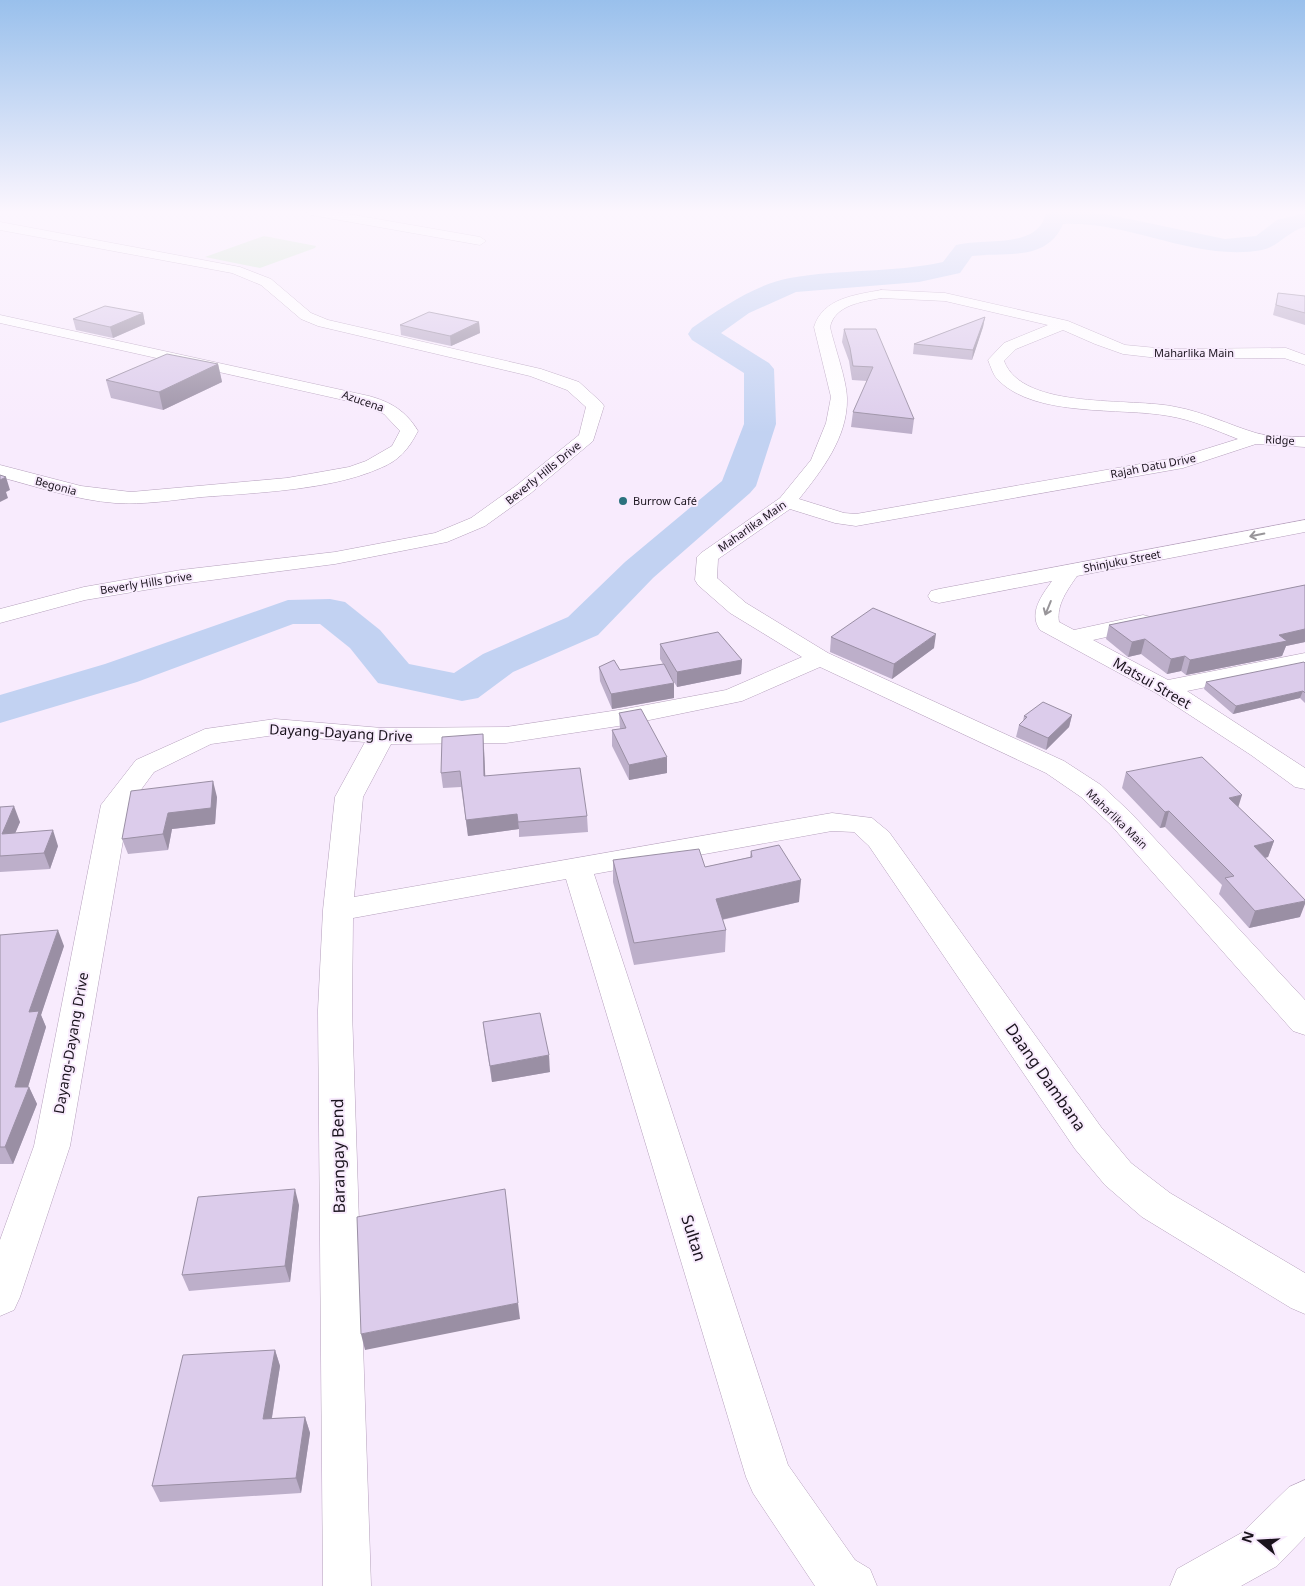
<svg xmlns="http://www.w3.org/2000/svg" width="1305" height="1586" viewBox="0 0 1305 1586" font-family="'Noto Sans',sans-serif">
<style>
.green{fill:#cbe7cb}
.lines{fill:none;stroke-linecap:round;stroke-linejoin:round}
.river{fill:#c2d2f2;fill-rule:evenodd}
.street-casing{stroke:#b5a0bc;stroke-width:1}
.street{fill:#fff;fill-rule:evenodd}
.wall{fill:#bdafca}
.shaded-wall{fill:#9a8fa4}
.building{fill:#dccceb;stroke:#9a8fa4}
.oneway{stroke:#989599}
.poi-dot{fill:#2b727e;stroke:#f8ebfd;stroke-width:2}
.labels{text-anchor:middle;stroke-width:4;stroke-linejoin:round;paint-order:stroke}
.far-street-label{font-size:11px;fill:#1a131d;stroke:#f8ebfd}
.far-poi-label{font-size:11px;fill:#1a131d;stroke:#f8ebfd;text-anchor:start}
.street-label{font-size:14px;fill:#1a131d;stroke:#f8ebfd}
.near-street-label{font-size:16px;fill:#1a131d;stroke:#f8ebfd}
</style>
<rect width="100%" height="100%" fill="#f8ebfd"/>
<polygon class="green" points="264,236 316,246 315,248 260,268 205,257"/>
<g class="lines">
<path class="river" d="M1055,211H1081L1115,216L1225,239L1256,236L1277,220L1305,213V227C1288,231 1278,247 1262,250C1195,262 1131,221 1063,224C1047,262 1005,252 972,256L960,273L919,282L796,292L749,313L721,333L769,363L774,369L776,424L756,486L750,493L653,578L598,635L513,672L478,698L462,701L378,683L350,648L320,624H293L137,682L0,723V695L105,664L288,600L330,599L345,602L380,630L409,664L454,673L483,654L568,617L625,562L722,481L744,424V373L692,340L688,334L692,328C721,308 756,284 790,278C840,269 892,273 943,262L956,245C980,239 1023,246 1039,227C1043,224 1044,217 1047,213Z"/>
<defs>
<g id="street">
<polygon points="305,211 331,211 480,237 486,241 480,245 311,215"/>
<polygon points="0,222 240,267 271,279 311,313 328,320 541,369 579,382 601,402 604,406 593,441 531,493 485,526 447,542 335,564 181,584 85,600 0,623 0,609 84,587 181,570 335,552 435,533 471,518 517,485 579,435 586,407 567,390 530,376 318,326 301,319 261,285 232,273 0,230"/>
<path d="M881,290L945,293L1068,321L1125,345L1167,349L1286,348L1305,355V365L1284,358L1167,359L1123,354L1095,344L1063,330L1016,349L1004,361C1023,411 1132,397 1176,407C1204,412 1229,425 1256,433C1270,437 1290,436 1305,437V447L1256,444L1183,468L856,526L835,523L790,509L718,559L717,578L746,603L828,653L1064,761L1101,785L1130,812L1305,1000V1035L1293,1031L1110,824L1081,797L1046,773L820,667L742,701L625,725L506,743L391,744L363,797L354,897L832,813L872,818L889,832L1101,1127L1131,1163L1170,1193L1305,1273V1314L1291,1308L1142,1217L1105,1185L1075,1149L869,846L854,832L832,831L594,874L788,1465L855,1560L870,1569L877,1586H815L753,1493L746,1477L566,879L353,918L352,1010L371,1586H323L318,1010L323,910L335,797L365,742L275,735L211,744L154,772L129,806L70,1146L20,1297L14,1310L0,1316V1240L34,1146L101,805L136,760L205,729L275,719L382,728L506,727L625,709L726,690L802,657L730,613L698,585L695,580L697,557L701,553L780,498L811,460L826,423L831,397L814,327C823,298 855,295 881,290ZM881,298L945,301L1048,325L1004,343L988,360C991,367 993,375 998,380C1036,418 1120,407 1169,416C1193,420 1215,430 1238,439L1180,457L856,514L844,513L799,499C822,470 848,437 847,398C847,381 834,345 830,327C835,305 861,302 881,298Z"/>
<path d="M0,315L369,396C391,402 406,411 418,431C408,450 399,461 378,469C330,490 255,493 202,497C173,500 144,505 115,503C76,500 38,487 0,477V465L81,486L131,492L287,478L349,467L366,461L392,446L400,431L384,414L357,403L0,323Z"/>
<path d="M1305,520V532L1077,576C1068,589 1056,605 1059,622L1074,630L1143,615L1151,617L1154,622L1151,627L1093,640L1168,680L1305,653V667L1187,691L1305,768V789L1295,787L1251,755L1156,693L1040,630C1028,613 1042,595 1052,581L939,603L931,601L928,596L931,591L939,589Z"/>
<polygon points="1305,1480 1305,1537 1277,1566 1241,1586 1170,1586 1177,1569 1243,1532 1289,1487"/>
</g>
</defs>
<use href="#street" class="street-casing"/>
<use href="#street" class="street"/>
</g>
<g class="wall">
<polygon points="1278,293 1305,296 1305,325 1273,315"/>
<polygon points="143,313 145,324 113,338 76,330 73,319"/>
<polygon points="985,317 983,327 972,360 913,354 914,344"/>
<polygon points="479,322 480,333 451,346 401,335 400,325"/>
<polygon points="844,329 914,419 912,434 851,427 853,412 867,381 852,380 849,361 842,342"/>
<polygon points="218,364 222,382 163,410 111,398 106,380"/>
<polygon points="1305,585 1305,642 1286,646 1282,656 1186,675 1181,671 1167,674 1141,654 1128,657 1106,639 1109,625"/>
<polygon points="831,637 934,648 892,679 830,652"/>
<polygon points="660,644 742,660 741,674 677,687 671,677 674,698 612,709 600,681 599,667 620,670 663,664 660,659"/>
<polygon points="1305,663 1305,703 1300,698 1233,714 1204,689 1206,682"/>
<polygon points="619,713 667,773 629,780 612,746 612,730 620,729"/>
<polygon points="1072,715 1069,727 1046,750 1016,737 1019,725 1023,721 1024,716"/>
<polygon points="484,749 485,776 587,816 588,832 519,837 519,829 468,836 461,787 443,788 441,773"/>
<polygon points="1126,772 1238,807 1274,841 1268,857 1265,858 1300,917 1249,928 1219,894 1222,885 1165,827 1160,828 1122,788"/>
<polygon points="217,797 215,824 172,829 168,850 128,854 122,839"/>
<polygon points="0,807 20,822 15,833 58,846 50,869 0,872"/>
<polygon points="751,851 799,902 722,920 726,930 725,952 634,965 613,882 613,860 705,867 750,857"/>
<polygon points="0,935 64,946 41,1015 46,1027 28,1087 29,1087 37,1104 13,1164 0,1164"/>
<polygon points="483,1022 550,1072 492,1082 485,1039"/>
<polygon points="299,1205 290,1282 189,1291 182,1275"/>
<polygon points="275,1350 280,1366 272,1418 305,1417 310,1433 301,1493 160,1502 152,1486"/>
</g>
<g class="shaded-wall">
<polygon points="143,313 145,324 113,338 110,327"/>
<polygon points="985,317 983,327 972,360 973,350"/>
<polygon points="479,322 480,333 451,346 450,336"/>
<polygon points="218,364 222,382 163,410 159,392"/>
<polygon points="6,477 10,490 6,492 8,498 0,502 0,480"/>
<polygon points="1305,629 1305,642 1286,646 1282,656 1186,675 1190,660 1279,635"/>
<polygon points="936,634 934,648 892,679 894,664"/>
<polygon points="1145,639 1141,654 1128,657 1132,642"/>
<polygon points="1185,656 1181,671 1167,674 1171,659"/>
<polygon points="742,660 741,674 677,687 677,672"/>
<polygon points="674,683 674,698 612,709 611,694"/>
<polygon points="1303,691 1300,698 1233,714 1236,706"/>
<polygon points="1072,715 1069,727 1046,750 1048,738"/>
<polygon points="483,734 484,749 486,791 484,776"/>
<polygon points="667,757 667,773 629,780 629,765"/>
<polygon points="213,781 217,797 215,824 172,829 168,850 163,834 168,813"/>
<polygon points="1242,795 1237,811 1229,798"/>
<polygon points="14,806 20,822 8,850 2,834"/>
<polygon points="1169,811 1165,827 1160,828 1165,812"/>
<polygon points="517,814 519,829 468,836 466,820"/>
<polygon points="53,830 58,846 50,869 44,853"/>
<polygon points="1274,841 1268,857 1248,862 1254,846"/>
<polygon points="801,880 799,902 715,921 716,899"/>
<polygon points="1305,901 1305,904 1300,917 1249,928 1255,911"/>
<polygon points="58,930 64,946 41,1015 46,1027 24,1100 29,1087 37,1104 13,1164 5,1147 29,1012"/>
<polygon points="549,1055 550,1072 492,1082 490,1066"/>
<polygon points="295,1189 299,1205 290,1282 285,1266"/>
<polygon points="518,1303 520,1319 365,1350 361,1334"/>
<polygon points="275,1350 280,1366 269,1435 263,1419"/>
<polygon points="305,1417 310,1433 301,1493 296,1478"/>
</g>
<g class="building">
<polygon points="1278,293 1305,296 1305,313 1276,305"/>
<polygon points="105,306 143,313 110,327 73,319"/>
<polygon points="429,312 479,322 450,336 400,325"/>
<polygon points="985,317 973,350 914,344"/>
<polygon points="844,329 876,329 914,419 853,412 873,367 853,366 850,348"/>
<polygon points="167,354 218,364 159,392 106,380"/>
<polygon points="0,475 6,477 0,480"/>
<polygon points="1305,585 1305,629 1279,635 1287,641 1190,660 1185,656 1171,659 1145,639 1132,642 1109,625"/>
<polygon points="873,608 936,634 894,664 831,637"/>
<polygon points="718,632 742,660 677,672 660,644"/>
<polygon points="614,660 620,670 664,664 674,683 611,694 599,667"/>
<polygon points="1304,662 1305,663 1305,693 1303,691 1236,706 1206,682"/>
<polygon points="1043,702 1072,715 1048,738 1019,725 1027,717 1024,716"/>
<polygon points="641,709 667,757 629,765 612,730 626,728 619,713"/>
<polygon points="483,734 484,776 580,768 587,816 518,822 517,814 466,820 460,771 441,773 442,737"/>
<polygon points="1202,757 1242,795 1229,798 1274,841 1254,846 1305,900 1305,901 1255,911 1225,878 1234,876 1169,811 1165,812 1126,772"/>
<polygon points="213,781 211,808 168,813 163,834 122,839 131,791"/>
<polygon points="14,806 2,834 53,830 44,853 0,856 0,807"/>
<polygon points="779,845 801,880 716,899 726,930 634,943 613,860 699,849 705,867 752,857 751,851"/>
<polygon points="58,930 29,1012 39,1011 15,1087 29,1087 5,1147 0,1147 0,935"/>
<polygon points="540,1013 549,1055 490,1066 483,1022"/>
<polygon points="295,1189 285,1266 182,1275 198,1197"/>
<polygon points="505,1189 518,1303 361,1334 357,1217"/>
<polygon points="275,1350 263,1419 305,1417 296,1478 152,1486 183,1355"/>
</g>
<defs><path id="oneway-shaft" d="M-6 0H5M1.5-3L5.5 0L1.5 3" fill="none" stroke-width="1.6" stroke-linecap="round" stroke-linejoin="round" transform="scale(1.25)"/></defs>
<g class="oneway">
<use href="#oneway-shaft" transform="translate(1257 535) rotate(169)"/>
<use href="#oneway-shaft" transform="translate(1048 608) rotate(112)"/>
</g>
<linearGradient id="sky" x2="0" y2="1"><stop stop-color="#99c0ec"/><stop offset="0.49" stop-color="#fcf6fe"/><stop offset="1" stop-color="#fcf6fe" stop-opacity="0"/></linearGradient>
<rect width="1305" height="433" fill="url(#sky)"/>
<circle class="poi-dot" cx="623" cy="501" r="5"/>
<g class="labels">
<g class="far-street-label">
<text x="1194" y="357">Maharlika Main</text>
<text transform="translate(363 401) rotate(19)" y="4">Azucena</text>
<text transform="translate(1280 440) rotate(3)" y="4">Ridge</text>
<text transform="translate(1153 466) rotate(-11)" y="4">Rajah Datu Drive</text>
<text transform="translate(543 473) rotate(-39)" y="4">Beverly Hills Drive</text>
<text transform="translate(56 486) rotate(15)" y="4">Begonia</text>
<text transform="translate(752 526) rotate(-35)" y="4">Maharlika Main</text>
<text transform="translate(1122 561) rotate(-11)" y="4">Shinjuku Street</text>
<text transform="translate(146 583) rotate(-9)" y="4">Beverly Hills Drive</text>
<text transform="translate(1117 819) rotate(44)" y="4">Maharlika Main</text>
</g>
<g class="far-poi-label">
<text x="633" y="505">Burrow Café</text>
</g>
<g class="street-label">
<text transform="translate(1152 683) rotate(30)" y="5">Matsui Street</text>
<text transform="translate(341 733) rotate(3)" y="5">Dayang-Dayang Drive</text>
<text transform="translate(71 1043) rotate(-80)" y="5">Dayang-Dayang Drive</text>
</g>
<g class="near-street-label">
<text transform="translate(1046 1077) rotate(55)" y="6">Daang Dambana</text>
<text transform="translate(338 1156) rotate(-91)" y="6">Barangay Bend</text>
<text transform="translate(694 1238) rotate(72)" y="6">Sultan</text>
</g>
</g>
<g transform="translate(1260 1541) rotate(288)" stroke="#f8ebfd" stroke-width="4" paint-order="stroke">
<path d="M0-4L9 19L0 12L-9 19Z" fill="#1a131d"/>
<text y="-8" font-size="14" font-weight="bold" text-anchor="middle" fill="#1a131d">N</text>
</g>
</svg>
